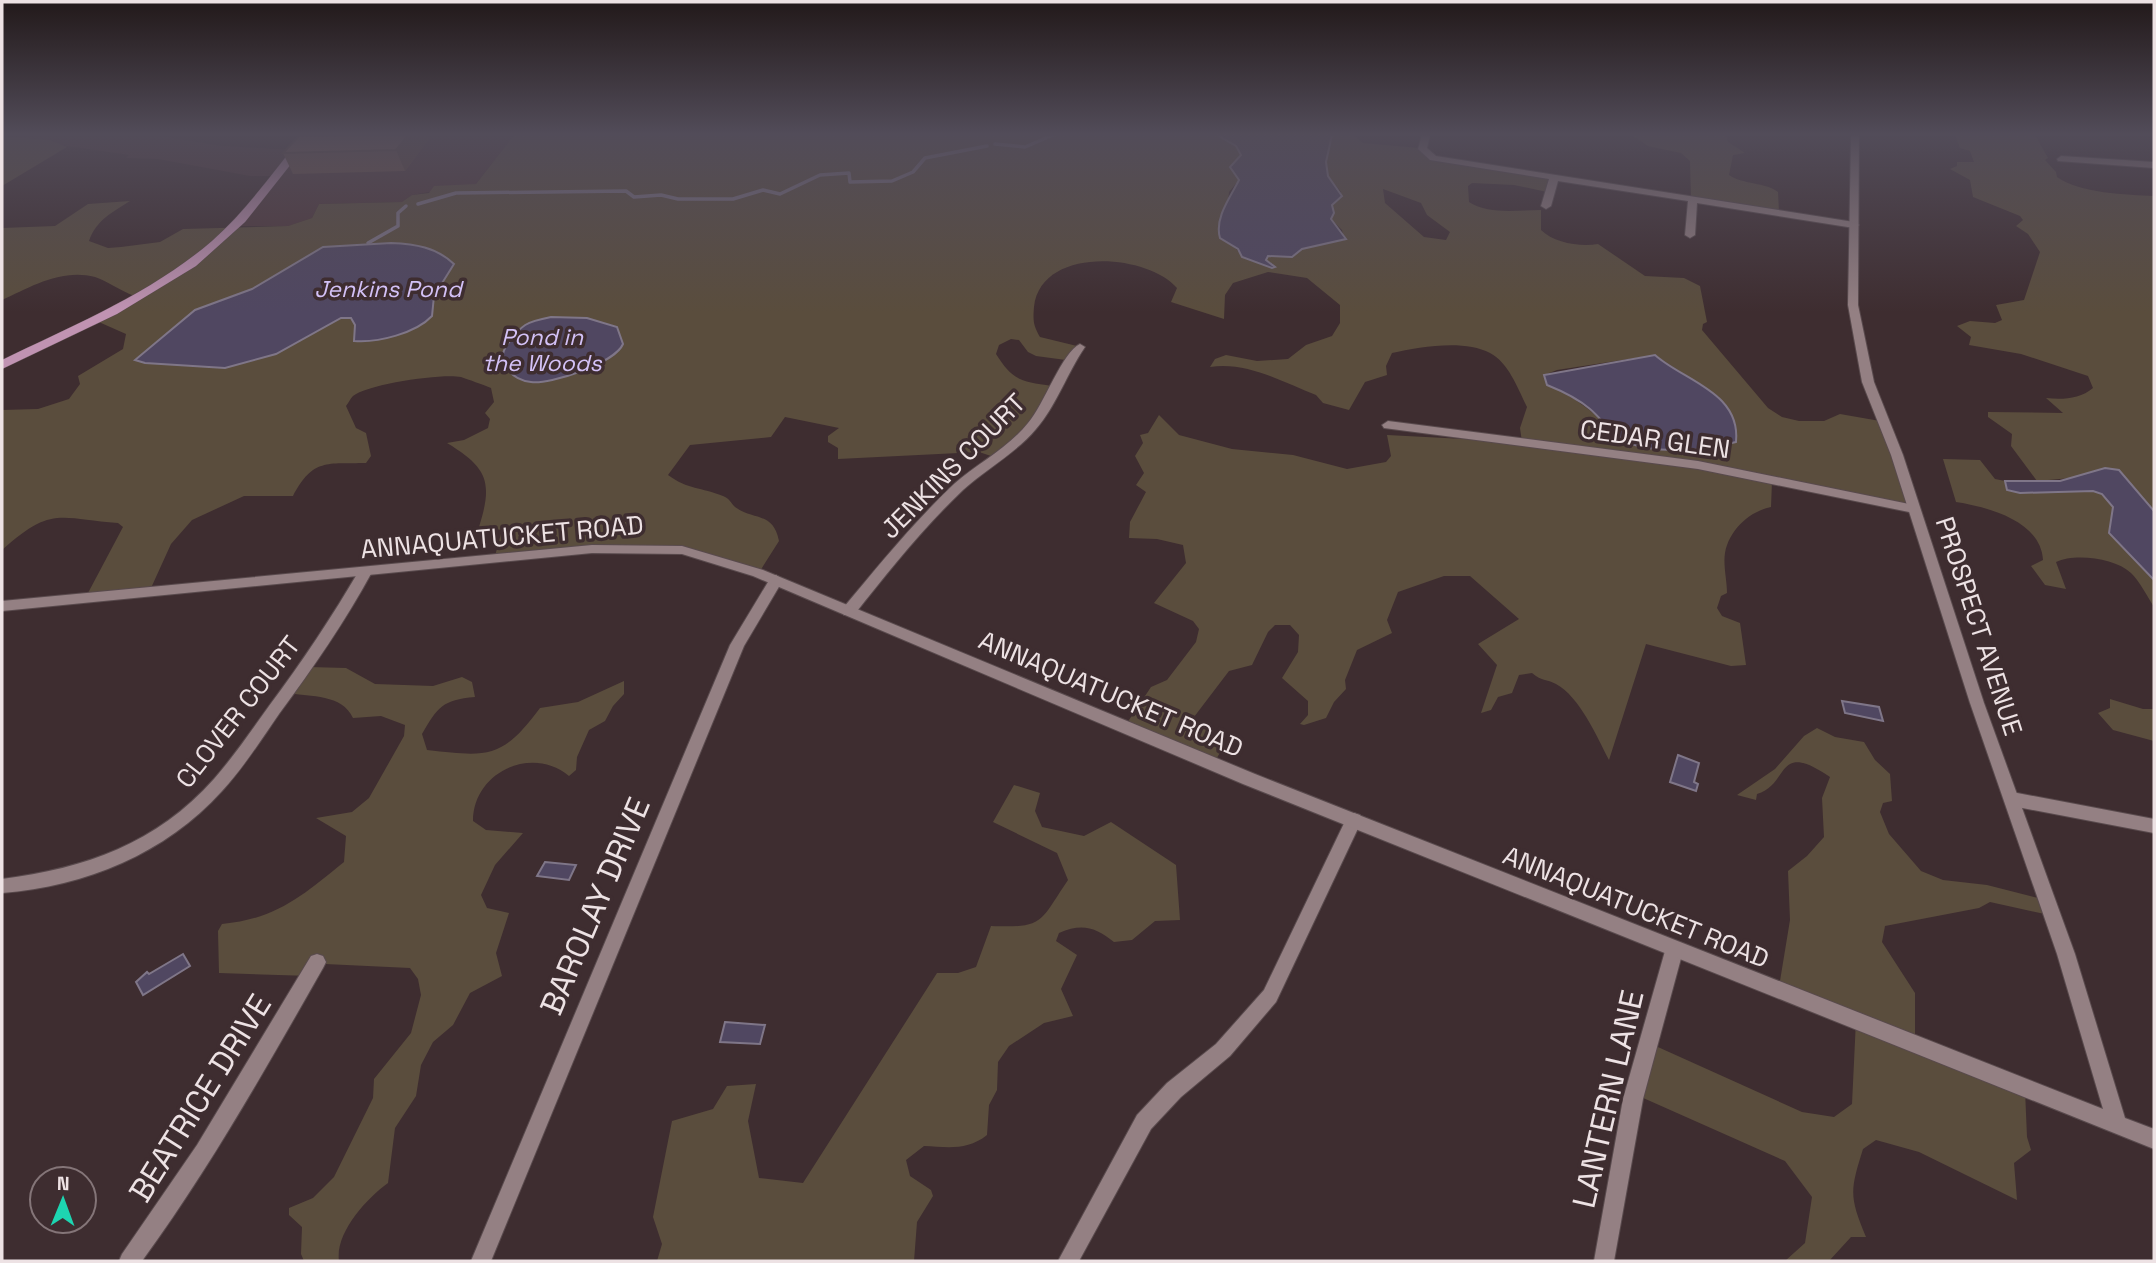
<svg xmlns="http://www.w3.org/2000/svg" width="2156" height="1263" viewBox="0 0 2156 1263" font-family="'Space Grotesk',sans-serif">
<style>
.built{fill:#4e363a}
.green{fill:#5a4d3d;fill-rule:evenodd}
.water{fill:#504761;stroke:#7f7688;stroke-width:2}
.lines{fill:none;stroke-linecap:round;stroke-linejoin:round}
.stream{stroke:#7f7688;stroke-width:3.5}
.minor-casing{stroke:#594a4d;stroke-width:2}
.tertiary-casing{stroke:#594a4d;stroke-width:2}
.primary-casing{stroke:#594a4d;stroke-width:1}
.minor{fill:#948083;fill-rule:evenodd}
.tertiary{fill:#948083;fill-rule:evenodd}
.primary{fill:#c093b2;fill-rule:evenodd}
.wall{fill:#6c5047}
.shaded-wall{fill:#584139}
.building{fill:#7d5d52;stroke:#584139;stroke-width:2}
.labels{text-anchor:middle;stroke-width:7;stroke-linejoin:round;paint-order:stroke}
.far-water-label{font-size:23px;font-style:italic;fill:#d3c1f6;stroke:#3e2d30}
.street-label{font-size:26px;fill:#ede2e4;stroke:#3e2d30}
.near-street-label{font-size:32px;fill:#ede2e4;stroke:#3e2d30}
</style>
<rect width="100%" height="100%" fill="#3e2d30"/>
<polygon class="built" points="155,135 222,146 297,150 334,141 342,135 514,135 476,184 412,195 403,202 319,204 312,218 288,226 232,226 275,176 250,176 158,159 126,158 129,155 60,145 50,140 2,136"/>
<g class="green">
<path d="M514,135H1217L1236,146L1241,155L1230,167L1239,180L1229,192L1228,203L1218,228C1226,242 1237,247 1242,257L1272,268L1273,264L1265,260L1267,256L1292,257L1302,249L1344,240L1342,230L1331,219L1332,205L1341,198V192L1328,176L1326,162L1332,135H1353L1363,143L1419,148L1434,158L1550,175L1547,192L1514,185L1472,183L1468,186L1469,202C1489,215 1518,210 1541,210V230C1554,243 1580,247 1598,244L1645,276L1684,278L1700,286L1707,322L1703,324L1702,330L1768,408L1782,417L1799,421H1824L1840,414L1880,421L1908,507L1772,481L1771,507C1750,511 1729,530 1725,553C1723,565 1727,581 1727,593L1721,596L1717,608L1722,616L1740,623L1746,665L1731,666L1646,644L1609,760C1597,737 1580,697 1556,684C1547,679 1541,681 1532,673L1519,675L1512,693L1498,697L1491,710L1481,713L1497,665L1478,644L1519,619L1470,576H1444L1398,592L1387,620L1392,633L1357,650L1345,680L1346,689L1334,702L1326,718L1304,725L1300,724L1308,715V701L1282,678L1298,652L1299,635L1290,625H1275L1268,632L1252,665L1229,671L1194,717L1224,746L1215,761L1129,727V720L1151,687L1167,680L1196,642L1199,629L1193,621L1154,603L1186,563L1183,545L1157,539L1129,538L1130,522L1146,492L1136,485L1144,473L1135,456L1143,443L1140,435L1148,433L1159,415L1179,435L1232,449L1293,455L1347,469L1386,462L1391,456L1387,435L1522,442L1520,428L1527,407C1518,389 1509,363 1490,353C1464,339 1419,347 1392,353L1386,366L1387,375L1365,382L1349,410L1323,403L1316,395C1283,382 1246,361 1210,367L1215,359L1226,355L1257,361L1288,359L1306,345L1332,336L1340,323V305L1307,278L1268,272L1233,283L1225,295L1224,319L1171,302L1177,288C1146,253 1041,246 1034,307C1033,320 1033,325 1040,337L1077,346L1066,360L1036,356L1028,352L1019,340L1011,339L999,345L996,354C1013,381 1022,382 1052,386L1029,429L991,456L979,452L838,459V448L828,442V436L839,428L785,417L771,437L690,445L668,475C688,490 701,487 723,496C729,498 731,503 735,507C754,521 773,511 779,541L760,571L684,549L495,556L502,530L479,527C493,482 488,468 447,443L464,440L488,428L490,419L485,413L494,402L491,388C484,385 467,379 461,377C443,373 367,384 353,396C350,399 349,402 346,406L356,428L366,433L371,456L366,463C327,464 313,458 293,496H244L192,520L171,544L151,588L88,593L123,527L118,523C58,518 51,506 2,550V410L38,409L69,399L80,384L78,376L123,349L126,334L92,319L134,296C121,291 105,280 95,277C62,268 30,287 2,300V228L55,226L88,204L130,201C113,212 96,220 89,241L108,248L121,247L160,242L183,229L288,226L312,218L319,204L402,202L412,195L429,193L434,186L476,184ZM1383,189L1421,203L1427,215L1450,232L1446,240L1424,237L1385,203ZM391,243L411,244L454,263L434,296L432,316C416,333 378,343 355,341V325L351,318H341L276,354L202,367L136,360L195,310L252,289L323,247ZM1655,355L1719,397L1736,425L1626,442C1601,419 1579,398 1547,385L1544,375L1557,370Z"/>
<path d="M1632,135H1726L1728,142L1745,153L1733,155L1729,175C1744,185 1765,182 1778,192L1779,212L1691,198L1690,161L1681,153L1648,146Z"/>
<path d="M1955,135H2035L2048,158L2045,160L2056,172L2057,177C2078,193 2128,195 2154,196V511L2118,470L2105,468L2082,477L2037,481L2011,446L2012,434L1988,417V412L2063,413L2046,398C2062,400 2080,399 2093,388L2088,376L2021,354L1969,345L1971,337L1957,326L1970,321L1995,323L2002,320L1996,305L2024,300L2040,252L2028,234L2016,226L2023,220L2020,216L1973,197L1970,180L1950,169L1957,166V162H1974L1970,151L1960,148Z"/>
<polygon points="2,136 50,140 67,147 2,186"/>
<path d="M1943,459L1980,460L1995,479L2005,481L2007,490L2021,493L2093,491L2102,494L2113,507L2109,533L2154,580V607C2147,596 2140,582 2131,573C2115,558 2075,553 2056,562L2066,589L2045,585L2031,566L2043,560C2041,521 1988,507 1956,502Z"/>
<path d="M309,667L346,668L375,684L433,686L462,677L472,682L475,697C442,700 438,707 422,734L427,750C489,757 502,759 540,708L578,702L624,681V694L613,706L605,721L589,730L577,757L576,770L569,776C532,745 473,772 473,821L486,830L523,833L495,865L481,895L487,908L509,913L496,953L502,976L470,993L453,1025L433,1042L421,1065L416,1096L395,1128L388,1183C366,1199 335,1233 339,1261H304L301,1254L302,1227L289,1215V1208L313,1198L334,1177L373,1098L374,1079L411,1033L421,995L418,979L410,968L325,964L311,976L219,973L218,931L222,924C277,919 303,895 344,862L346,836L316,818L352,812L369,798L404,736L405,725L381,716L353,718C342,694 311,697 288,693Z"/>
<polygon points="2110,699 2143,709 2154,709 2154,741 2113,730 2098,713 2110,708"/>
<path d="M1817,728L1835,737L1864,742L1875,760L1890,774L1892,801L1883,803L1880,812L1889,834L1921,871L1943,880L1987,885L2038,898L2049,915L1990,902L1979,908L1885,926L1882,942L1915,993V1040L2025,1090L2027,1137L2031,1150L2014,1163L2017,1200L1919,1152L1876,1140L1863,1149C1850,1191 1849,1196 1866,1237H1851L1829,1261H1785L1805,1243L1812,1197L1785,1161L1641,1097L1649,1043L1802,1112L1834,1117L1852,1104L1856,1020L1779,987L1790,920L1788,871L1807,856L1824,837L1822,798L1830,777C1775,739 1790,785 1757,794L1756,800L1737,795L1775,769L1804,736Z"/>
<path d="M1014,785L1040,793L1035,811L1042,827L1084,836L1111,822L1176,865L1180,920L1155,921L1132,940L1114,942C1095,927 1082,923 1059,933L1056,941L1077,955L1061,989L1073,1016L1044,1023L1009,1046L998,1062L997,1090L989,1105L987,1135C967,1151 947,1147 924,1146L906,1160L910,1176L931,1190L933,1196L917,1222L914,1261H657L662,1244L653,1217L672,1121L713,1109L727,1086L756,1084L748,1121L759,1178L803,1183L937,973H958L976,967L991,926C1044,928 1039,923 1068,880L1057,853L993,822Z"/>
</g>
<g class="water">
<path d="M1217,135H1332L1326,162L1328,176L1342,196L1332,205L1334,213L1331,219L1346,239L1302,249L1292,257L1268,256L1266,260L1275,267L1272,268L1242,257L1238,249L1220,238C1214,218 1231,196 1239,180L1230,167L1241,155L1236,146Z"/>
<path d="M391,243C415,244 436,247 454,264L434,296L432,316C416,333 378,343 354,341L355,325L351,318H341L276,354L225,368L145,363L135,360L195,310L252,289L323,247Z"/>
<path d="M551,317L587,318L617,327L623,344C615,363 550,385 531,382C512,380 495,362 507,345C522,324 526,322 551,317Z"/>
<path d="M1655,355C1684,381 1741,392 1736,442C1706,450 1656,455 1627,442C1613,436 1601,418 1590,409C1577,398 1562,391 1547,385L1544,375Z"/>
<polygon points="2105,468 2119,470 2154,511 2154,580 2109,533 2113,507 2102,494 2093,491 2020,493 2007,490 2005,481 2060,481"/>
<polygon points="1842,701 1879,707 1883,721 1845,713"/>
<polygon points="1678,755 1699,763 1694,782 1698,784 1696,791 1670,782"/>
<polygon points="545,862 576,865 569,880 537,876"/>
<polygon points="183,954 190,966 143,995 136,982 147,972 149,974"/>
<polygon points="725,1022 765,1025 760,1044 720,1042"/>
</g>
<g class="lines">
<g class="stream">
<polyline points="995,144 1025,147 1053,135"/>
<polyline points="418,204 456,193 626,191 634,197 661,195 678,199 733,199 763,190 780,194 820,175 849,173 850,182 892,181 913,172 925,158 987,146"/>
<polyline points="368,243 398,226 398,213 406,206"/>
</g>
<defs>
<g id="minor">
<polygon points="1422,135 1430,135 1427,148 1436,156 1854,222 1859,225 1854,228 1697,203 1695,235 1690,238 1685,235 1688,201 1558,181 1551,206 1546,209 1541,206 1549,179 1430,160 1418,149"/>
<polygon points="2061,156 2154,162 2154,168 2058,161 2057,159"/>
<path d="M1080,344L1085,347C1067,373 1057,405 1036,429C1016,453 986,469 963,490C923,528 888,572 854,615H844L842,611L844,607C879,565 914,522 954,484C978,463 1008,448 1028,423C1044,405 1062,352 1080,344Z"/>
<polygon points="1388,421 1698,461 1914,505 1920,509 1914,513 1698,469 1384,428 1382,425"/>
<path d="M365,567L372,572C345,622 313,668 279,714C261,740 244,767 222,791C165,854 86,886 2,893V879C86,868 156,844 214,779C234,756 251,731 269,706C302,662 332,617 360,569Z"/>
<polygon points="776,575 783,580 744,646 491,1261 471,1261 730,645 771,577"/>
<polygon points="2012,792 2154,819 2154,833 2012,806 2006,804 2004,799 2006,794"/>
<polygon points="1354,813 1360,815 1362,820 1276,1002 1230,1056 1181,1097 1151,1129 1079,1261 1058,1261 1137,1115 1167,1083 1216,1044 1264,990 1348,815"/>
<polygon points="1674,943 1680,945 1683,951 1643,1099 1614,1261 1594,1261 1623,1099 1665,951 1668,945"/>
<path d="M317,954L323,956L326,962L323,968C266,1068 210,1168 142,1261H119L122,1254L197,1145L311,956Z"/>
</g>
<polygon id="tertiary" points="1851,135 1859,135 1858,305 1874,382 1903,455 1984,703 2075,954 2125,1118 2154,1129 2154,1149 1243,784 753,576 682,554 592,553 2,611 2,601 592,545 682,546 763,570 1255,774 2103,1109 2057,954 1970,703 1891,455 1862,382 1848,305"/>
<path id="primary" d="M303,135H314L245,222L196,266L117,314L2,369V360C74,325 150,294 212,241C247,210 274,171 303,135Z"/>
</defs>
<use href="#minor" class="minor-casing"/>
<use href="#tertiary" class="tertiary-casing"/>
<use href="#primary" class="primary-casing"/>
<use href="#minor" class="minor"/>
<use href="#tertiary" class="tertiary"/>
<use href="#primary" class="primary"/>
</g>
<polygon class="wall" points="429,139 405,171 293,174 283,153"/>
<polygon class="shaded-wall" points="408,135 427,135 429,139 405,171 396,150"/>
<polygon class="building" points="408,135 396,150 283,153 299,136"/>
<linearGradient id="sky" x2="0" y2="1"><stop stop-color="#22191a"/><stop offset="0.43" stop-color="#524c59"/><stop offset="1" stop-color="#524c59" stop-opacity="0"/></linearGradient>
<rect width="2156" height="312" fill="url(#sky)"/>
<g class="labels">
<g class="far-water-label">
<text x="388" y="297">Jenkins Pond</text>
<text x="542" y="345">Pond in<tspan x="542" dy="26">the Woods</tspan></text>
</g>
<g class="street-label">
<text transform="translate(1655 439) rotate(8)" y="9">CEDAR GLEN</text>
<text transform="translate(953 466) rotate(-45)" y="9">JENKINS COURT</text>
<text transform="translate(502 537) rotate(-5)" y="9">ANNAQUATUCKET ROAD</text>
<text transform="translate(1979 626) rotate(72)" y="9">PROSPECT AVENUE</text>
<text transform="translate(1111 694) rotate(23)" y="9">ANNAQUATUCKET ROAD</text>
<text transform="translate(238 712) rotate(-52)" y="9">CLOVER COURT</text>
<text transform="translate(1636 907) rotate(22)" y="9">ANNAQUATUCKET ROAD</text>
</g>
<g class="near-street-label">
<text transform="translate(595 906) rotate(-67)" y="11">BAROLAY DRIVE</text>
<text transform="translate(200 1098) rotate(-58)" y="11">BEATRICE DRIVE</text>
<text transform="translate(1608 1099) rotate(-77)" y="11">LANTERN LANE</text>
</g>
</g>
<rect width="2156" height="1263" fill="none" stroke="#ede2e4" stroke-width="7"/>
<g transform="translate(63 1200) rotate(1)"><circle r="33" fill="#3e2d30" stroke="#847578" stroke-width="2"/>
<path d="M0-5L12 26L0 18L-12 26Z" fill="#1dd5b1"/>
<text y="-10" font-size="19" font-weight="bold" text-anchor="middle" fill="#ede2e4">N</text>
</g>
</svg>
